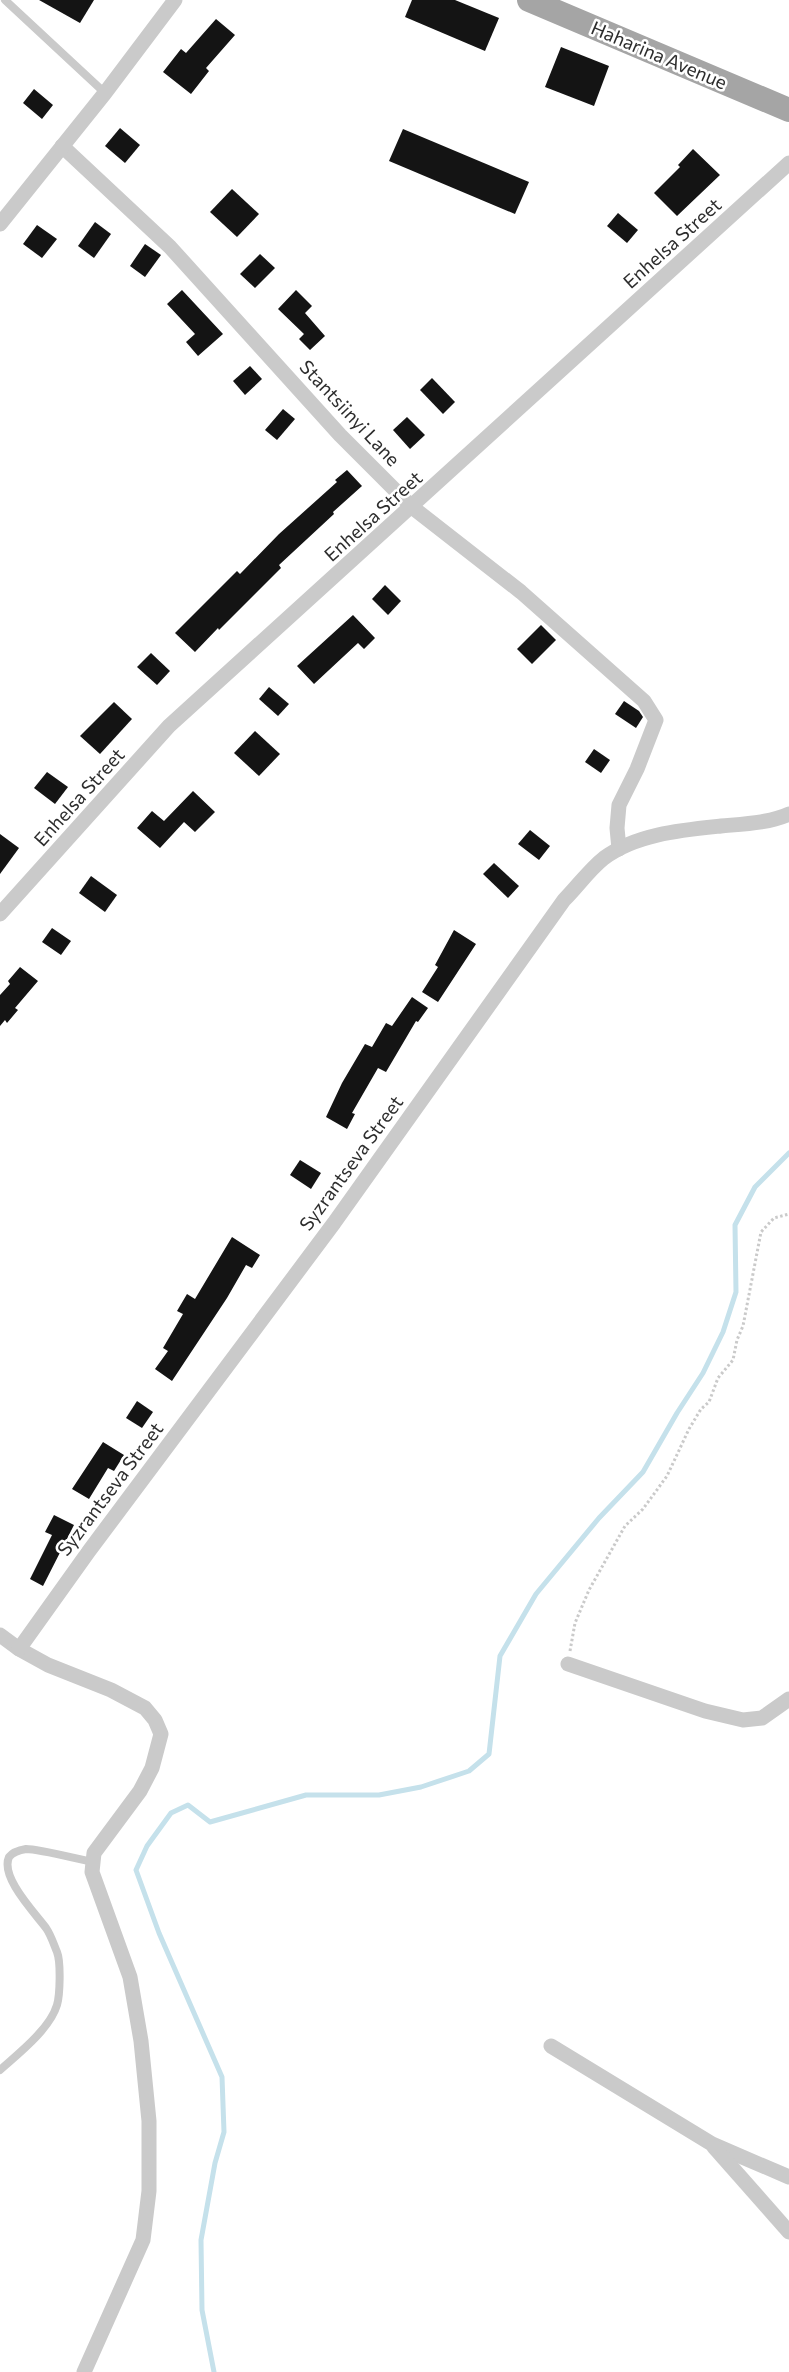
<svg xmlns="http://www.w3.org/2000/svg" width="789" height="2372" viewBox="0 0 789 2372" font-family="Commissioner,sans-serif">
<style>
.lines{fill:none;stroke-linecap:round;stroke-linejoin:round}
.stream{stroke:#c5e1eb;stroke-width:5}
.building{fill:#141414}
.path{stroke:#cacaca;stroke-width:3;stroke-dasharray:2.5 2.5;stroke-linecap:butt}
.lane{stroke:#cacaca;stroke-width:8}
.street{stroke:#cacaca;stroke-width:15}
.primary{stroke:#a5a5a5;stroke-width:24}
.labels{text-anchor:middle;stroke-width:5;stroke-linejoin:round;paint-order:stroke}
.street-label{font-size:19px;fill:#2d2d2d;stroke:#fff}
</style>
<rect width="100%" height="100%" fill="#fff"/>
<g class="lines">
<polyline class="stream" points="214,2372 202,2310 201,2240 215,2163 224,2132 222,2077 159,1933 136,1870 147,1846 171,1813 188,1805 210,1822 306,1795 379,1795 421,1787 469,1771 489,1754 500,1656 536,1594 599,1518 643,1472 677,1413 703,1373 723,1332 736,1292 735,1225 755,1187 789,1153"/>
</g>
<g class="building">
<polygon points="39,0 94,0 80,23"/>
<polygon points="412,0 455,0 499,18 485,51 405,17"/>
<polygon points="216,19 235,35 206,68 209,71 191,94 163,72 181,49 186,53"/>
<polygon points="561,47 609,66 594,106 545,87"/>
<polygon points="34,89 53,105 42,119 23,103"/>
<polygon points="120,128 140,145 125,163 105,146"/>
<polygon points="403,129 529,182 515,214 389,161"/>
<polygon points="693,149 720,175 677,216 654,193 680,167 678,165"/>
<polygon points="232,189 259,214 237,237 210,212"/>
<polygon points="618,213 638,230 627,243 607,226"/>
<polygon points="95,222 111,234 94,258 78,246"/>
<polygon points="37,225 57,239 42,258 23,244"/>
<polygon points="145,244 161,255 145,277 130,266"/>
<polygon points="260,254 275,268 255,288 240,274"/>
<polygon points="182,290 223,334 198,356 186,342 195,334 167,304"/>
<polygon points="296,290 312,306 305,313 325,336 310,350 299,339 304,334 278,309"/>
<polygon points="250,366 262,379 245,395 233,381"/>
<polygon points="432,378 455,402 443,414 420,390"/>
<polygon points="283,409 295,419 277,440 265,430"/>
<polygon points="407,417 425,435 410,449 393,430"/>
<polygon points="347,470 362,486 333,512 334,514 279,565 281,568 219,630 218,628 195,652 175,633 237,571 240,574 279,534 337,482 335,480"/>
<polygon points="385,585 401,601 388,615 372,599"/>
<polygon points="353,615 375,638 364,649 358,643 314,684 297,666"/>
<polygon points="541,625 556,640 532,664 517,649"/>
<polygon points="151,653 170,671 157,685 137,667"/>
<polygon points="269,687 289,704 278,716 259,699"/>
<polygon points="624,701 639,711 643,717 636,728 615,714"/>
<polygon points="114,702 132,719 100,754 80,736"/>
<polygon points="255,731 280,754 259,776 234,753"/>
<polygon points="594,749 610,760 601,773 585,762"/>
<polygon points="47,772 68,787 55,804 34,788"/>
<polygon points="193,791 215,812 195,832 184,822 160,848 137,828 152,811 164,821"/>
<polygon points="530,830 550,846 539,860 518,844"/>
<polygon points="0,834 19,848 0,874"/>
<polygon points="494,863 519,886 508,898 483,874"/>
<polygon points="91,876 117,895 105,912 79,893"/>
<polygon points="52,928 71,941 61,955 42,942"/>
<polygon points="454,930 476,944 438,1002 422,992 438,967 435,965"/>
<polygon points="20,967 38,981 15,1008 18,1010 7,1023 5,1020 0,1026 0,995 10,984 8,981"/>
<polygon points="412,997 428,1008 418,1022 416,1021 386,1072 378,1068 352,1113 355,1114 347,1129 326,1117 342,1083 365,1044 372,1047 386,1023 392,1026"/>
<polygon points="300,1160 321,1173 311,1189 290,1175"/>
<polygon points="232,1237 260,1255 252,1268 246,1265 227,1298 172,1381 155,1369 168,1351 163,1348 183,1314 177,1311 187,1294 195,1299"/>
<polygon points="137,1401 153,1412 142,1428 126,1418"/>
<polygon points="103,1442 124,1455 114,1471 108,1468 89,1499 72,1489"/>
<polygon points="54,1515 74,1525 43,1586 30,1579 52,1535 45,1532"/>
</g>
<g class="lines">
<polyline class="path" points="570,1651 575,1623 589,1590 625,1526 643,1509 667,1476 689,1429 701,1409 709,1402 718,1378 733,1360 737,1340 743,1326 761,1232 774,1218 789,1214"/>
<g class="lane">
<polyline points="5,0 105,93"/>
<path d="M0,2070C18,2054 50,2029 57,2005C60,1995 61,1962 57,1952C54,1945 51,1935 46,1928C34,1912 0,1877 9,1857C13,1852 20,1850 26,1849C40,1849 77,1859 93,1862"/>
</g>
<g class="street">
<polyline points="62,146 170,247 340,435 412,507 521,592 644,701 656,720 637,769 619,805 617,828 619,849"/>
<polyline points="0,224 105,93 175,0"/>
<polyline points="0,914 169,726 789,163"/>
<polyline points="0,1635 19,1649 48,1665 111,1690 145,1708 155,1720 161,1734 152,1768 140,1791 94,1853 92,1872 130,1977 141,2041 149,2121 149,2191 143,2240 84,2372"/>
<path d="M19,1649L89,1551L334,1223L564,900C577,887 589,870 604,858C636,834 682,830 721,826C742,824 770,823 789,814"/>
<polyline points="568,1664 705,1711 743,1720 762,1718 789,1699"/>
<polyline points="551,2046 712,2144 789,2177"/>
<polyline points="714,2147 789,2232"/>
</g>
<polyline class="primary" points="529,0 789,110"/>
</g>
<g class="labels">
<g class="street-label">
<text transform="translate(659 55) rotate(23)" y="7">Haharina Avenue</text>
<text transform="translate(672 243) rotate(-42)" y="7">Enhelsa Street</text>
<text transform="translate(350 413) rotate(47)" y="7">Stantsiinyi Lane</text>
<text transform="translate(373 516) rotate(-42)" y="7">Enhelsa Street</text>
<text transform="translate(79 797) rotate(-48)" y="7">Enhelsa Street</text>
<text transform="translate(351 1163) rotate(-54)" y="7">Syzrantseva Street</text>
<text transform="translate(110 1489) rotate(-53)" y="7">Syzrantseva Street</text>
</g>
</g>
</svg>
